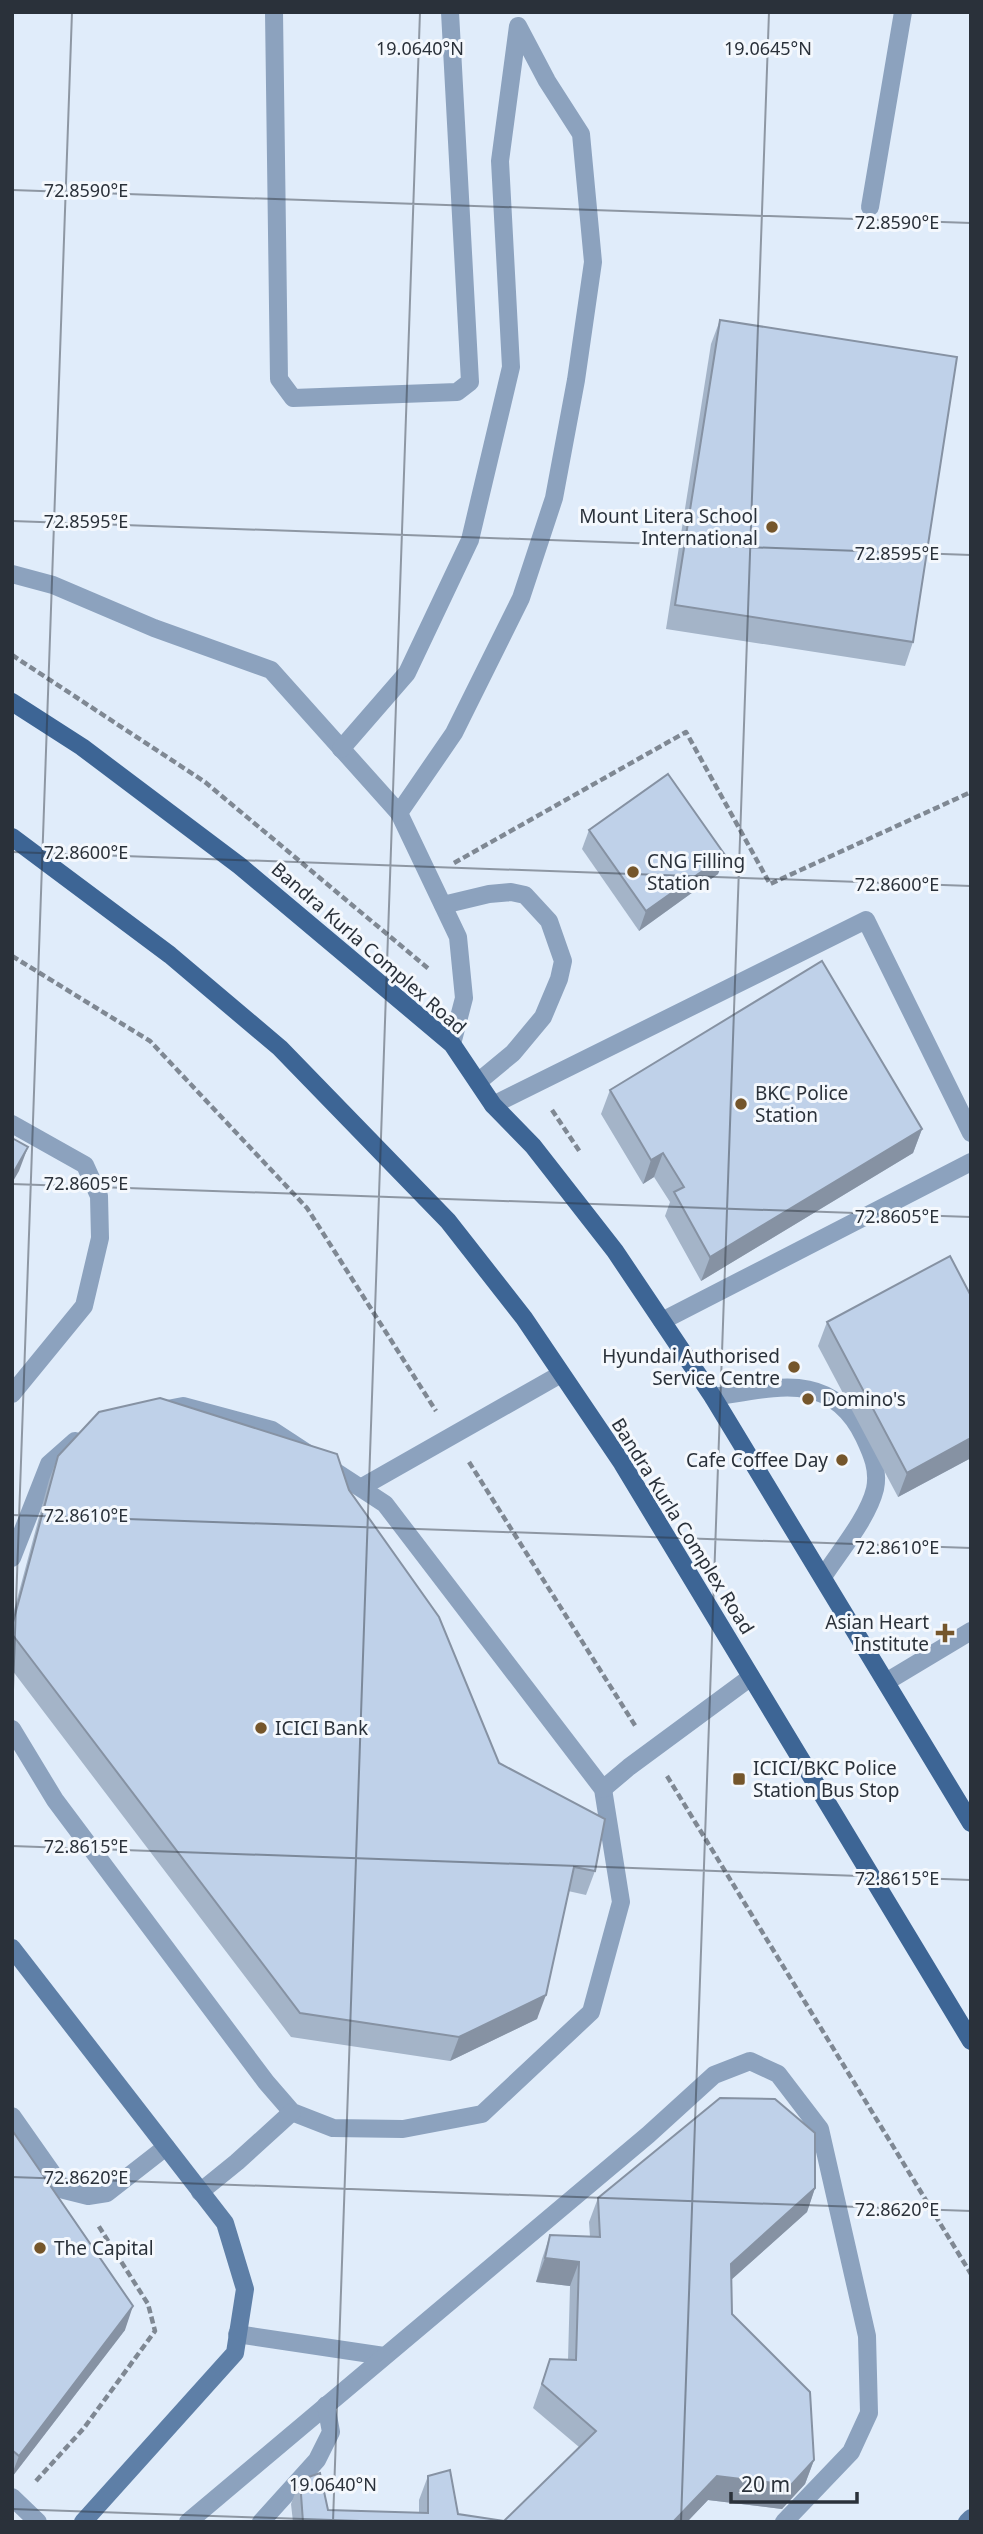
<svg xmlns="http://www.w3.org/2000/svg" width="983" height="2534" viewBox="0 0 983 2534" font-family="'Noto Sans',sans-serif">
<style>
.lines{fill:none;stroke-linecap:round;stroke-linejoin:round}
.path{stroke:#7f8893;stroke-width:4.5;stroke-dasharray:7 3.5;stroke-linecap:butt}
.lane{stroke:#8ca2be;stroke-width:18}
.secondary{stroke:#5e7fa7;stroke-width:18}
.primary{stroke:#3d6595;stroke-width:18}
.wall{fill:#a4b4c8}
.shaded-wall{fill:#8692a3}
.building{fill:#bfd1e9;stroke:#8692a3;stroke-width:2}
.ticks{fill:none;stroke:#2a313a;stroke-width:2;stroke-opacity:0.45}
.poi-dot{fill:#75562b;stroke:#f4f8fd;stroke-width:2.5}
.labels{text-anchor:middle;stroke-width:6;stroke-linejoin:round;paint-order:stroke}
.poi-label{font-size:19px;fill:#2a313a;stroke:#f4f8fd;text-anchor:start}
.street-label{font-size:19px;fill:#2a313a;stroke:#f4f8fd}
.ticks-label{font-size:18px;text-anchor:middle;fill:#2a313a;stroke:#f4f8fd;stroke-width:6;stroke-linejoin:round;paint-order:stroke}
</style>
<rect width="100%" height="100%" fill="#e0ecfa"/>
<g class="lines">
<g class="path">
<polyline points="12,655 205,782 430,970"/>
<polyline points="454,863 686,732 770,884 971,792"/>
<polyline points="12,956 150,1041 307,1208 436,1411"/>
<polyline points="552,1110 580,1152"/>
<polyline points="469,1462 636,1727"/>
<polyline points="667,1776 971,2274"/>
<polyline points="36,2481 84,2428 155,2331 148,2304 98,2225"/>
</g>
<g class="lane">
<polyline points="274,12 279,379 293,398 457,392 470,382 450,12"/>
<polyline points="870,207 903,12"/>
<polyline points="12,574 53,585 154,628 271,670 399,813 458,937 464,998 452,1044"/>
<polyline points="341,749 407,673 470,540 511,367 500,161 518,26 547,81 581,134 593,262 576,380 554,498 521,598 454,733 399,813"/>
<polyline points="443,905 489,894 511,892 525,895 549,921 563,961 559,979 543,1017 513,1053 478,1082"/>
<polyline points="493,1105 866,920 971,1133"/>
<polyline points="12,1124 85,1165 99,1196 100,1238 84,1306 12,1394"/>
<polyline points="662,1321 971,1162"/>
<path d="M713,1397C775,1388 831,1369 864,1437C872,1454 879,1470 875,1489C868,1518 839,1552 823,1577"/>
<polyline points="362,1487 561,1374"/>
<polyline points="12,1558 49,1464 75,1441"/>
<polyline points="886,1682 971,1631"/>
<polyline points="12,1729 55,1800 266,2082 292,2112 333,2128 403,2129 482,2114 591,2012 621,1902 603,1789 385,1504 272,1430 183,1406 162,1410"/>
<polyline points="603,1789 629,1767 751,1677"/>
<polyline points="12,2116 64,2190 88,2196 107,2193 166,2147"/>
<polyline points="200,2192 237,2162 292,2112"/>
<polyline points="237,2334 384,2356"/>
<polyline points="12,2497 38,2522"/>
<polyline points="188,2522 648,2135 714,2075 750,2061 778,2074 820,2129 867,2336 869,2413 851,2452 784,2522"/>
<polyline points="261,2522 317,2460 331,2432 326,2405"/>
</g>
<g class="secondary">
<polyline points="12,1948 225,2223 245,2289 235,2353 83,2522"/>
<polyline points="967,2522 971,2518"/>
</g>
<g class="primary">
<polyline points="12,702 82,747 240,866 452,1044 493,1105 533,1146 615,1251 713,1397 971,1823"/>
<polyline points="12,837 170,955 280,1048 448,1221 524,1318 622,1463 971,2041"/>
</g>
</g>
<g class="wall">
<polygon points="720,320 913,642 905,666 666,629 711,344"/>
<polygon points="589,830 725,855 718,874 639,931 582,849"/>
<polygon points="610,1090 922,1129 913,1153 701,1281 665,1216 670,1202 654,1177 643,1184 601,1114"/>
<polygon points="827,1322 971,1458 898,1497 818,1346"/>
<polygon points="58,1456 349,1490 499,1763 595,1871 586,1895 568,1891 537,2019 450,2061 291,2037 12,1670 12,1618 49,1480"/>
<polygon points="12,2130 125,2330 12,2477"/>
<polygon points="815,2188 807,2212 731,2280 732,2314 814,2460 805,2484 782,2509 708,2500 687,2522 293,2522 291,2504 300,2480 328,2510 419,2513 419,2500 428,2476 458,2514 504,2521 579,2447 533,2408 550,2359 568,2360 570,2286 536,2282 542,2259 550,2235 590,2237 589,2222 598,2198"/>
</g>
<g class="shaded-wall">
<polygon points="725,855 718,874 639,931 646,911"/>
<polygon points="922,1129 913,1153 701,1281 710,1257"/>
<polygon points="28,1147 19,1171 12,1183 12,1175"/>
<polygon points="663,1153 654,1177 643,1184 651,1160"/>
<polygon points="971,1438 971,1458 898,1497 907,1473"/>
<polygon points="546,1995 537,2019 450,2061 459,2037"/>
<polygon points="815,2188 807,2212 722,2288 731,2264"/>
<polygon points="545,2258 579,2262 570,2286 536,2282"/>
<polygon points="133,2306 125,2330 12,2477 12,2474 19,2456"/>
<polygon points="814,2460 805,2484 782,2509 708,2500 687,2522 673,2522 717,2476"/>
</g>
<g class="building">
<polygon points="720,320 957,357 913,642 675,605"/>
<polygon points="668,774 725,855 646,911 589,830"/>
<polygon points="822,961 922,1129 710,1257 674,1192 684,1187 663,1153 651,1160 610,1090"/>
<polygon points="12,1138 28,1147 12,1175"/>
<polygon points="950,1256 971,1296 971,1438 907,1473 827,1322"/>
<polygon points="160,1398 337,1454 349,1490 439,1617 499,1763 605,1819 595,1871 574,1867 546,1995 459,2037 300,2013 12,1634 12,1626 58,1456 99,1412"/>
<polygon points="720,2098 775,2099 815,2133 815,2188 731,2264 732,2314 810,2392 814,2460 791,2485 717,2476 673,2522 302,2522 303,2522 300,2480 320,2473 328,2510 428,2513 428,2476 450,2470 458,2514 504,2521 596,2431 542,2384 550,2359 576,2360 579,2262 545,2258 550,2235 600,2237 598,2198"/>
<polygon points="12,2130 133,2306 19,2456 12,2450"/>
</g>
<path class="ticks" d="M12,190L971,223M12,521L971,555M12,852L971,886M12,1184L971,1217M12,1515L971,1548M12,1718L72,12M12,1846L971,1880M12,2177L971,2211M12,2509L388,2522M333,2522L420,12M681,2522L769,12"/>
<g class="poi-dot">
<circle cx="772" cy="527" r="7"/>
<circle cx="633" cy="872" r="7"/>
<circle cx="741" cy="1104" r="7"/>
<circle cx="794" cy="1367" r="7"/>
<circle cx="808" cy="1399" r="7"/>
<circle cx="842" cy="1460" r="7"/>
<path d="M941.5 1622.5h7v7h7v7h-7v7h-7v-7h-7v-7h7z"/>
<circle cx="261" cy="1728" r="7"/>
<rect x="732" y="1772" width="14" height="14" rx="3.5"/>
<circle cx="40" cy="2248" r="7"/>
</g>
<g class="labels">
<g class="poi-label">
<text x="758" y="523" text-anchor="end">Mount Litera School<tspan x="758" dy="22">International</tspan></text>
<text x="647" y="868">CNG Filling<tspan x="647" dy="22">Station</tspan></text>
<text x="755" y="1100">BKC Police<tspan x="755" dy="22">Station</tspan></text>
<text x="780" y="1363" text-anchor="end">Hyundai Authorised<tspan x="780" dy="22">Service Centre</tspan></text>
<text x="822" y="1406">Domino's</text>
<text x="828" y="1467" text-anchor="end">Cafe Coffee Day</text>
<text x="929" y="1629" text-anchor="end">Asian Heart<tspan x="929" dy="22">Institute</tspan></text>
<text x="275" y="1735">ICICI Bank</text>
<text x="753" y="1775">ICICI/BKC Police<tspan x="753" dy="22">Station Bus Stop</tspan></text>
<text x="54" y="2255">The Capital</text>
</g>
<g class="street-label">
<text transform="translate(369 948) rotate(41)" y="7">Bandra Kurla Complex Road</text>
<text transform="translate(683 1526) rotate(58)" y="7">Bandra Kurla Complex Road</text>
</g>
</g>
<g class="ticks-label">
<text x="420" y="55">19.0640°N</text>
<text x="768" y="55">19.0645°N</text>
<text x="86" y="197">72.8590°E</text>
<text x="897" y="229">72.8590°E</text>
<text x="86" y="528">72.8595°E</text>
<text x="897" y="560">72.8595°E</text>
<text x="86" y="859">72.8600°E</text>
<text x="897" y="891">72.8600°E</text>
<text x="86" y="1190">72.8605°E</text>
<text x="897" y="1223">72.8605°E</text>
<text x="86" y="1522">72.8610°E</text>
<text x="897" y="1554">72.8610°E</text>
<text x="86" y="1853">72.8615°E</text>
<text x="897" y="1885">72.8615°E</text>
<text x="86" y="2184">72.8620°E</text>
<text x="897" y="2216">72.8620°E</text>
<text x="333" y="2491">19.0640°N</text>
</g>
<rect width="983" height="2534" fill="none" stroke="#2a313a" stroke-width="28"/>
<path d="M731 2492v10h126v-10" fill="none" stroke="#2a313a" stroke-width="3.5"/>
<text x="741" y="2492" font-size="21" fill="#2a313a" stroke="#f4f8fd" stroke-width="5" paint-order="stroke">20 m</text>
</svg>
